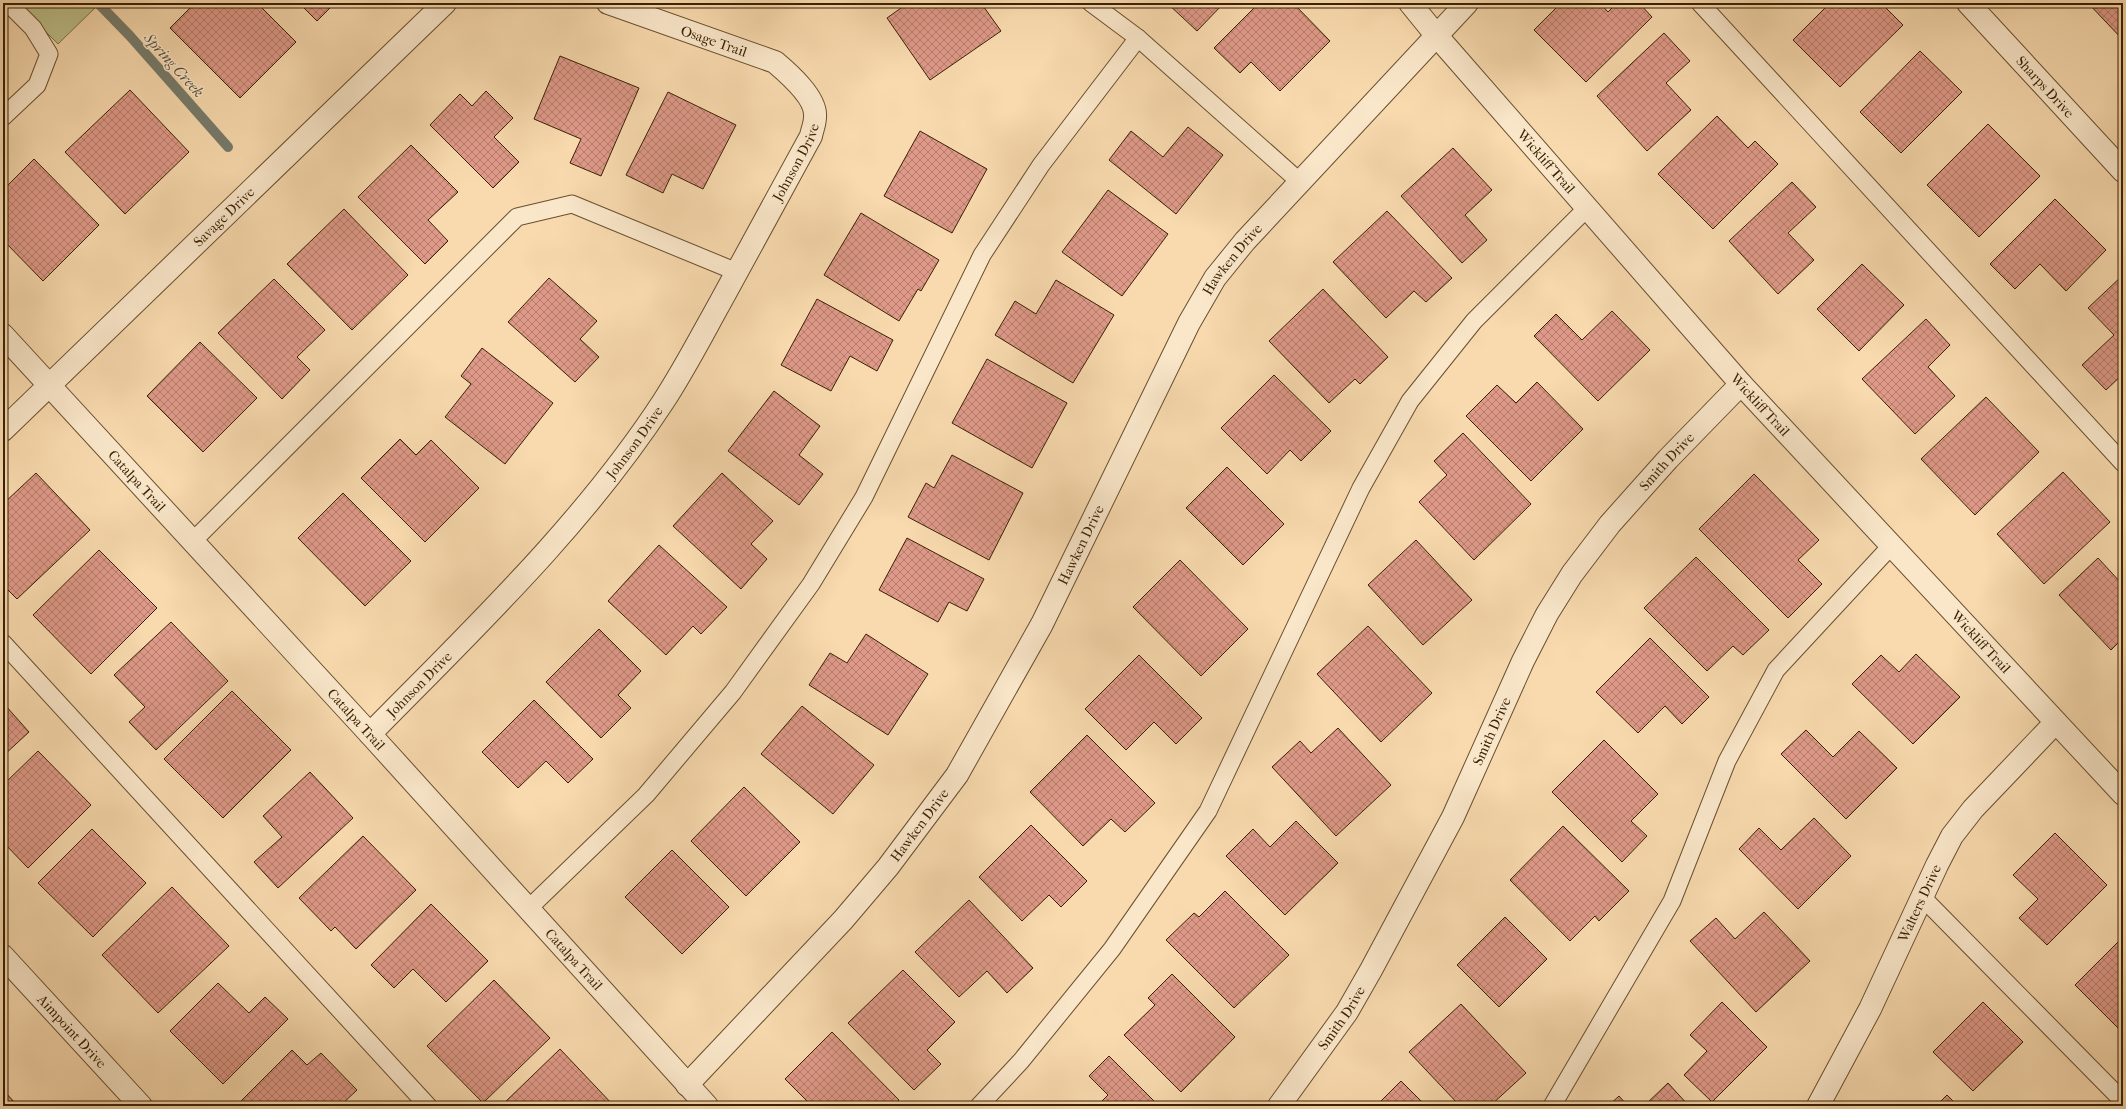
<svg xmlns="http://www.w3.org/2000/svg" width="2126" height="1109" viewBox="0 0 2126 1109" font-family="'IM FELL French Canon',serif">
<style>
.grass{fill:#bdc08a;stroke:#7b7047}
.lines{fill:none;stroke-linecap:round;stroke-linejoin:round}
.stream{stroke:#777c6d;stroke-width:10}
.building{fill:url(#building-cross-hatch);stroke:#392104}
.lane-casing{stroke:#694f2e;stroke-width:19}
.street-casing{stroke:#694f2e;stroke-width:24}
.lane{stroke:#fae7ca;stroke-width:17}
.street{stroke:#fae7ca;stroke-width:22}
.labels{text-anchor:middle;stroke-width:3;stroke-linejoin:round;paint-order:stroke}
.street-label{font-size:14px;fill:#392104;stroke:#fae7ca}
.water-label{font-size:15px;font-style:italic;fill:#584f39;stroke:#fae7ca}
</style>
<defs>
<pattern id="building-cross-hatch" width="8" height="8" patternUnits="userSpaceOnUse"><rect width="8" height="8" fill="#de9988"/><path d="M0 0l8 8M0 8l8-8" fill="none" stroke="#b57c6d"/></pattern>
</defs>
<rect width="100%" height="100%" fill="#f8daae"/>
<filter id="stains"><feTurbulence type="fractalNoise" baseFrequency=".005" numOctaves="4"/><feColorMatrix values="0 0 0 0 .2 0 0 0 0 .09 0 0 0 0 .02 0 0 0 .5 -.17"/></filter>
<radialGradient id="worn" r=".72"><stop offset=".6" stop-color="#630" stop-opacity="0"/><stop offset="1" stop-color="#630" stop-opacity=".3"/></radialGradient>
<polygon class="grass" points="17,3 100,3 58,44"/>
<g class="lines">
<polyline class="stream" points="98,3 130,36 228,147"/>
</g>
<g class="building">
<polygon points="195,3 257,3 296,42 240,98 170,28"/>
<polygon points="299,3 335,3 317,21"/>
<polygon points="908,3 981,3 1001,31 930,80 887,18"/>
<polygon points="1167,3 1224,3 1197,31"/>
<polygon points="1259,3 1293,3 1330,41 1280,91 1251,62 1240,73 1214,48"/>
<polygon points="1561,3 1600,3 1608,12 1617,3 1639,3 1652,17 1586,82 1534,30"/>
<polygon points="1787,3 1798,3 1793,8"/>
<polygon points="1830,3 1881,3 1903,25 1840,87 1793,40"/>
<polygon points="2088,3 2123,3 2123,40"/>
<polygon points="1664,33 1690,61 1666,83 1691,110 1647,151 1597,96"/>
<polygon points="1920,51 1962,92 1901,153 1860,112"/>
<polygon points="560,56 639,88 601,176 570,163 581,139 534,119"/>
<polygon points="130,90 189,152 125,214 65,152"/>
<polygon points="486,91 513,118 494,137 519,162 493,188 430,125 460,94 472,106"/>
<polygon points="668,92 736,125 703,189 672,174 663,193 626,175"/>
<polygon points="1717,116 1748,148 1755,141 1778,164 1713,229 1658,174"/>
<polygon points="1988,124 2040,176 1979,237 1927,185"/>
<polygon points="1188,127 1223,155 1176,214 1109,160 1131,131 1163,157"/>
<polygon points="920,131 987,169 952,233 884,196"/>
<polygon points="411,145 458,192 428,220 448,241 425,264 358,197"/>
<polygon points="1453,148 1492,190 1465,215 1487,240 1462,263 1401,196"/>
<polygon points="34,159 99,225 43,281 3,240 3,190"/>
<polygon points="1792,182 1816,207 1788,233 1814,260 1778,294 1729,241"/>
<polygon points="1108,190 1168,234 1122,296 1062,252"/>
<polygon points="2055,199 2106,250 2066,291 2040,264 2015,289 1990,264"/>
<polygon points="344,209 408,275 352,330 287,264"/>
<polygon points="1387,211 1452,278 1426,302 1414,291 1386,318 1333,262"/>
<polygon points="861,213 939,260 921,291 918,289 899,321 824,275"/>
<polygon points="1862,264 1904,305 1859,351 1817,309"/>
<polygon points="2123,275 2123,374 2106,390 2082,365 2114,335 2088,308"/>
<polygon points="549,278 597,321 580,339 599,357 575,382 508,322"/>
<polygon points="274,279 325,330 297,357 310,370 282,399 218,333"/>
<polygon points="1056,280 1114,315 1073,383 995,335 1015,301 1036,314"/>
<polygon points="1323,289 1388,357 1360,384 1355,379 1329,403 1269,341"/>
<polygon points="817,299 893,340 877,371 850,356 831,391 781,365"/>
<polygon points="1612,311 1650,350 1598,401 1534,336 1556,314 1582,340"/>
<polygon points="1926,319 1950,345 1928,367 1955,396 1915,434 1862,379"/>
<polygon points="200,342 257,398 203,452 147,396"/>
<polygon points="482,348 553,403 505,464 445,417 471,384 461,376"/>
<polygon points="987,359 1067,403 1032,468 952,423"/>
<polygon points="1274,375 1331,431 1301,461 1290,450 1267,474 1221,428"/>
<polygon points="1537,382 1583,429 1531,481 1466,416 1497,385 1516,403"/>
<polygon points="774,391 820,426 799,455 823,474 799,505 728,451"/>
<polygon points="1986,397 2039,452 1975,515 1921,459"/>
<polygon points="1463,433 1531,504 1474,560 1419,502 1447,475 1434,461"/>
<polygon points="400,439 416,455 431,440 479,488 425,542 361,478"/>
<polygon points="952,455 1023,493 989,560 908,517 926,483 934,488"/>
<polygon points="1227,467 1284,524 1243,565 1186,508"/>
<polygon points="2063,472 2110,522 2044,584 1997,534"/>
<polygon points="36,473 90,530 17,599 3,585 3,504"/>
<polygon points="722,473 773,521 751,544 767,559 741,589 673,526"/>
<polygon points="1754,474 1819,540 1798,560 1822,584 1788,618 1699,529"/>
<polygon points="343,493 411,561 365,606 298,538"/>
<polygon points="907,538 984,579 967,611 949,602 938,622 879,590"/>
<polygon points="1416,540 1472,600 1423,645 1368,585"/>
<polygon points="659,545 727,607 701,634 693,626 666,655 608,601"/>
<polygon points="99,550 157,608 91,674 33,615"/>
<polygon points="1696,557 1769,630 1743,655 1733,646 1707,671 1644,608"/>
<polygon points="2098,558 2123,585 2123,638 2111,650 2059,595"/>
<polygon points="1180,560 1248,629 1201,676 1133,607"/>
<polygon points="171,622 228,681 156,750 129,722 145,707 114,675"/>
<polygon points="1368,626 1432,693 1381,742 1317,674"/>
<polygon points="599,629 641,671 618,695 631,708 601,738 546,682"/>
<polygon points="866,634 928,674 888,735 809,685 830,653 847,663"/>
<polygon points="1650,638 1709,697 1682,724 1665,706 1638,733 1596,692"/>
<polygon points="1916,654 1960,697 1913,744 1852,684 1881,655 1899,672"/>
<polygon points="1139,655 1202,718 1176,744 1154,722 1126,750 1085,709"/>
<polygon points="232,691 291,750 223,818 164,759"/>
<polygon points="534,700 593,759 568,783 546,761 518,788 482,752"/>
<polygon points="5,705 29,732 3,756 3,707"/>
<polygon points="802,706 874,765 833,814 761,754"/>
<polygon points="1338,728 1391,785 1336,836 1272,767 1300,741 1311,753"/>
<polygon points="1806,730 1833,757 1859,731 1897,768 1846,819 1781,754"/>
<polygon points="1087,735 1155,803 1125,832 1111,819 1083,846 1030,792"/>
<polygon points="1604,740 1658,794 1631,821 1647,836 1622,862 1552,792"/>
<polygon points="38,751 91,805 28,868 3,842 3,785"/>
<polygon points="310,772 353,818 278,888 254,862 282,837 263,816"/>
<polygon points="744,787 800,842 746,896 691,841"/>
<polygon points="1814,818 1851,856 1798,909 1739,849 1759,828 1781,850"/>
<polygon points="1296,821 1338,863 1285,915 1226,856 1253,829 1270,847"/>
<polygon points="1031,825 1087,881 1061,907 1049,895 1022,921 979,877"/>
<polygon points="1563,826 1629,891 1599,921 1595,916 1570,941 1510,880"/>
<polygon points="92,829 146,883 93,937 38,883"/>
<polygon points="2055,833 2107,885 2047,945 2019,918 2038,899 2013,875"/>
<polygon points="363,836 416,890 356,949 335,927 331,931 299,898"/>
<polygon points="672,850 729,907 682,954 625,897"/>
<polygon points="172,887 229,946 158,1013 102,955"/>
<polygon points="1225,891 1289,955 1234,1008 1166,940 1194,913 1199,917"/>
<polygon points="969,900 1033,968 1007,993 987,971 959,997 915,952"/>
<polygon points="431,904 488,961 446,1002 413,969 394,988 371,965"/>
<polygon points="1764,912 1810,961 1756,1012 1690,941 1716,918 1735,939"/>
<polygon points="1505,917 1547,959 1499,1007 1457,965"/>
<polygon points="2123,937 2123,1031 2122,1032 2075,985"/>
<polygon points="903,970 955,1022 927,1050 941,1064 914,1090 848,1023"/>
<polygon points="1172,974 1235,1037 1181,1092 1124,1035 1155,1005 1148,998"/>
<polygon points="494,980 550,1038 483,1103 427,1046"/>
<polygon points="218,983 249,1013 265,997 288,1019 223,1084 170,1031"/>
<polygon points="1722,1002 1767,1047 1712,1102 1684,1075 1707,1051 1690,1035"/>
<polygon points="1983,1002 2023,1042 1973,1091 1933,1052"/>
<polygon points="1461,1004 1526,1073 1490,1106 1460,1106 1409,1052"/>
<polygon points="832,1032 899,1100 893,1106 812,1106 785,1079"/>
<polygon points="560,1049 614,1106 501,1106"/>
<polygon points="292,1050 307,1065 321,1053 357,1090 340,1106 241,1106 239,1103"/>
<polygon points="1109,1056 1159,1106 1097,1106 1108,1095 1089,1076"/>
<polygon points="1401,1081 1426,1106 1376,1106"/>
<polygon points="1668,1083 1689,1106 1644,1106"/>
<polygon points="3,1090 18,1106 3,1106"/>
<polygon points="1947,1095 1958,1106 1936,1106"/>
<polygon points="1619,1096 1628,1106 1608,1106"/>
</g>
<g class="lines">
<defs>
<g id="lane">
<polyline points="1091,3 1138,38 1300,182"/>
<polyline points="1700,3 2123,463"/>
<polyline points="3,117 37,85 49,54 33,28 8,3"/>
<polyline points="193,541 517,217 572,204 737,272"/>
<polyline points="3,643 428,1106"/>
<polyline points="1922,897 2123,1101"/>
<polyline points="528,909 646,795 733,692 811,584 864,497 982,255 1041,165 1138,38"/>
<polyline points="979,1106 1021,1061 1112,949 1208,811 1361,488 1410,401 1474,321 1587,208"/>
<polyline points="1552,1106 1672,901 1727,761 1776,670 1891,546"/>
</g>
<g id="street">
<path id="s1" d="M1410,3L1436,35L1741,384L2123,794"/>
<path id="s2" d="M1968,3L2123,171"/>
<path id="s3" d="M3,335L370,734L707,1106"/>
<path id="s4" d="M3,430L445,3"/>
<path id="s5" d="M370,734C473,629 582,526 663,402C684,370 702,335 721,301C751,246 781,191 811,136C812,130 815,124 815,117C817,98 788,73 775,62L608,3"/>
<path id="s6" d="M3,956L141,1106"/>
<path id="s7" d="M687,1085L843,920L888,867L957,775L1042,624L1189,323L1215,278L1245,241L1467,3"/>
<path id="s8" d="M1279,1106L1347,1012L1371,970L1453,817L1523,661L1547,614L1572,574L1610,524L1668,459L1741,384"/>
<path id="s9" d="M1818,1106L1870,1009L1937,865L1952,836L1973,809L2055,723"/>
</g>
</defs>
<use href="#lane" class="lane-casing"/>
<use href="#street" class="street-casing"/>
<use href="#lane" class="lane"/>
<use href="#street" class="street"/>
</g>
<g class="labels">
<g class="street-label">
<text transform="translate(714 41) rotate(19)" y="5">Osage Trail</text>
<text dy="5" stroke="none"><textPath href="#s2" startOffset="114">Sharps Drive</textPath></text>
<text dy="5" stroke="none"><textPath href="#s5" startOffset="718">Johnson Drive</textPath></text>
<text dy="5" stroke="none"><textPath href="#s1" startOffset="209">Wickliff Trail</textPath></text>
<text dy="5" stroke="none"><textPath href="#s4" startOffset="307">Savage Drive</textPath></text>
<text dy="5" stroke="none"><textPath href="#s7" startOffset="997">Hawken Drive</textPath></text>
<text dy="5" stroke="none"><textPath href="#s1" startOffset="533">Wickliff Trail</textPath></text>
<text dy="5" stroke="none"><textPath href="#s5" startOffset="394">Johnson Drive</textPath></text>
<text dy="5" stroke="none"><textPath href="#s8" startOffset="756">Smith Drive</textPath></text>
<text dy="5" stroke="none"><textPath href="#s3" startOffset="198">Catalpa Trail</textPath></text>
<text dy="5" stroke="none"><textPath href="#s7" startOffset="673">Hawken Drive</textPath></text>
<text dy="5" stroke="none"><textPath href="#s1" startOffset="857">Wickliff Trail</textPath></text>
<text dy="5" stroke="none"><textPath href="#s5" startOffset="70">Johnson Drive</textPath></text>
<text dy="5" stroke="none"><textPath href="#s3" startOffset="522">Catalpa Trail</textPath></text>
<text dy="5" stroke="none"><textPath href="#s8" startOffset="432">Smith Drive</textPath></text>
<text dy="5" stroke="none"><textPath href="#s7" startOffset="349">Hawken Drive</textPath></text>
<text dy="5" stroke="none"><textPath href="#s9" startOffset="227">Walters Drive</textPath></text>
<text dy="5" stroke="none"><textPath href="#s3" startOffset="846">Catalpa Trail</textPath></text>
<text dy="5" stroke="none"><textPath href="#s8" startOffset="108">Smith Drive</textPath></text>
<text dy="5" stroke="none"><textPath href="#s6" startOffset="102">Aimpoint Drive</textPath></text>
</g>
<g class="water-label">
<text transform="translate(174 65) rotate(48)" y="5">Spring Creek</text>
</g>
</g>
<rect width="2126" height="1109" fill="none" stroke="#f8daae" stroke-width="16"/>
<rect x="4" y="4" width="2118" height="1101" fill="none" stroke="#392104" stroke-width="2"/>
<rect x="8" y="8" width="2110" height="1093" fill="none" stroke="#392104"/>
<rect width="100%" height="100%" filter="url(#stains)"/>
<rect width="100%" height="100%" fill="url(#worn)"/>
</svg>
